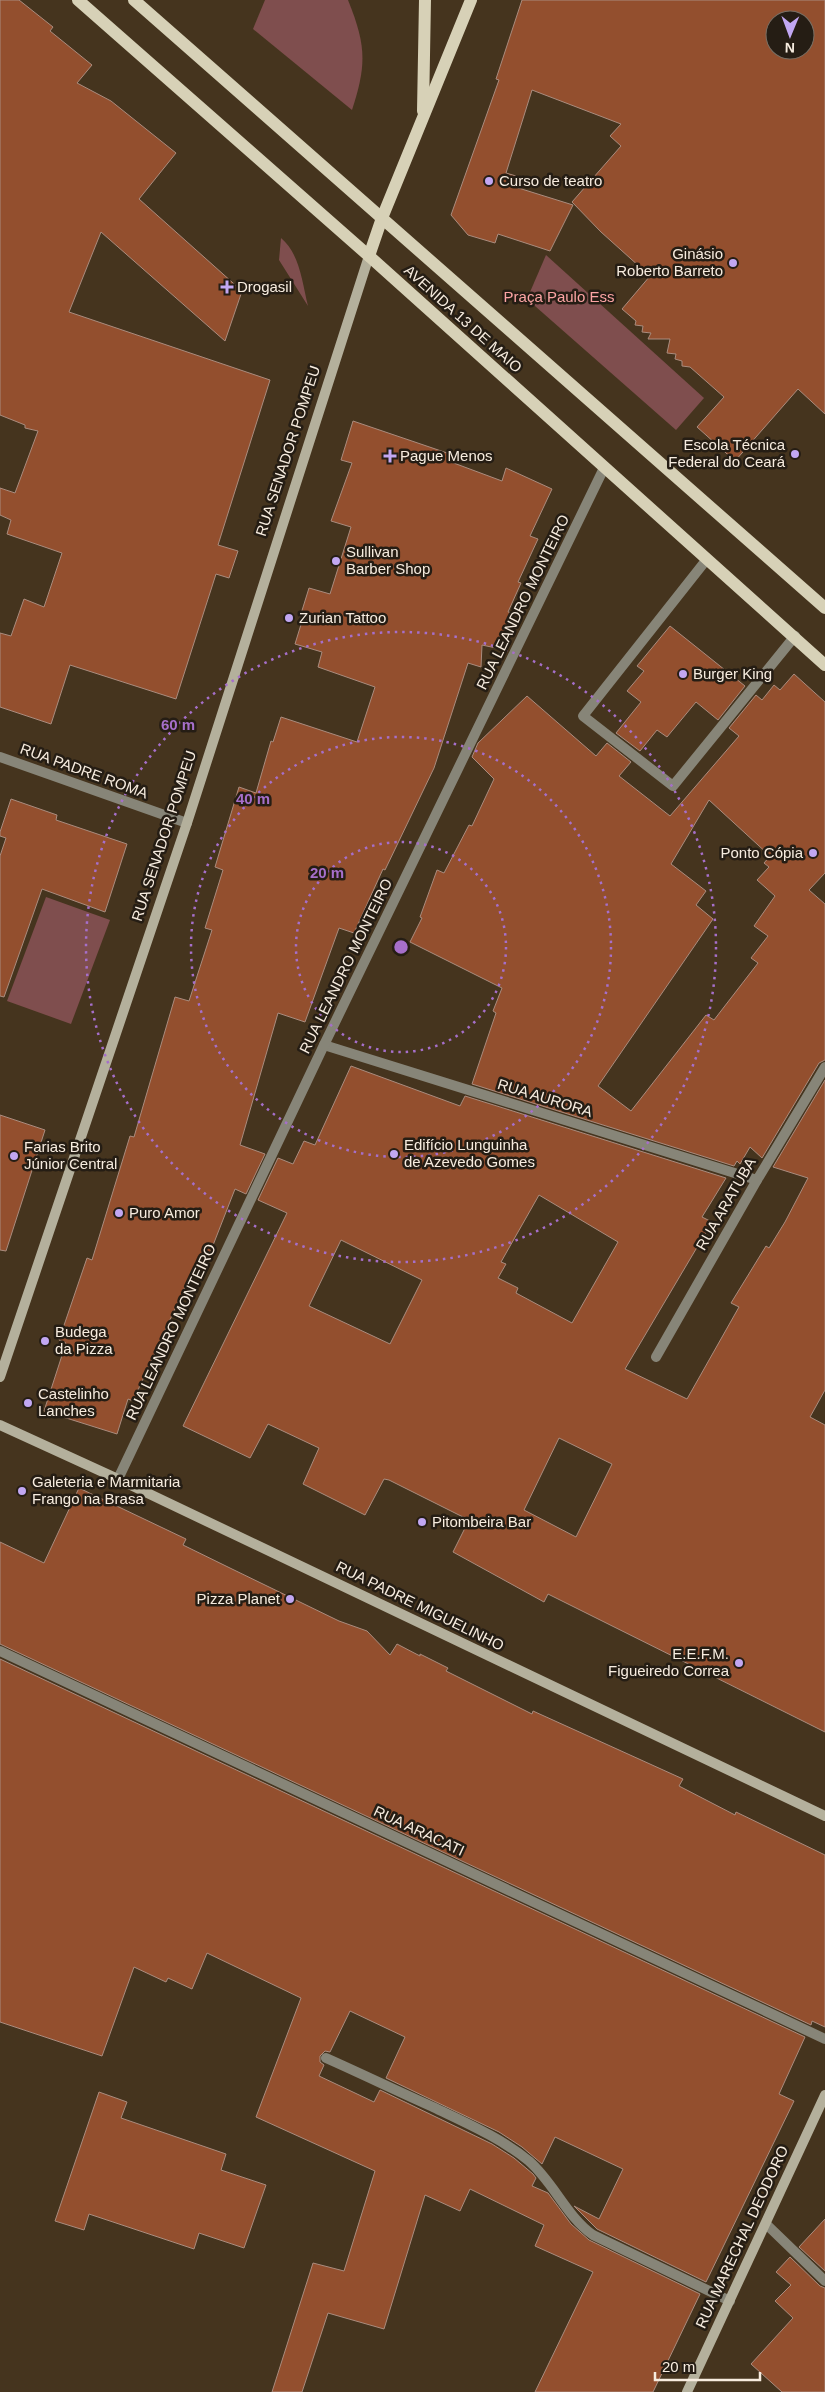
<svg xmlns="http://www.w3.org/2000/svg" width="825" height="2392" viewBox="0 0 825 2392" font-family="Arial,sans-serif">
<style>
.green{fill:#7f4e4e}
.building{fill:#934f2e;stroke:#aa8c7e;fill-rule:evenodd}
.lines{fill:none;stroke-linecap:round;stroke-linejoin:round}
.lane{stroke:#878578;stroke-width:10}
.street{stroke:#878578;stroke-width:10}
.secondary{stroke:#b4b09c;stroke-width:10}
.primary{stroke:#d7d1b7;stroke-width:12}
.ring{fill:none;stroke:#a66fca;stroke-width:2.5;stroke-dasharray:2.5 5}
.poi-dot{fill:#c2a7f2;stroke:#251d14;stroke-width:2}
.labels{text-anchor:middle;stroke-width:5;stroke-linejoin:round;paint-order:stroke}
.poi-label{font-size:15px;fill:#f7ecdf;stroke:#251d14;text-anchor:start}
.park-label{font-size:15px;fill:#fca4a4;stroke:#251d14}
.street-label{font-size:15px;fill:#f7ecdf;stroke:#251d14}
.centre{fill:#a66fca;stroke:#251d14;stroke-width:2.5}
.ring-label{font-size:15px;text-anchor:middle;font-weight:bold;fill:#a66fca;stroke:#251d14;stroke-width:5;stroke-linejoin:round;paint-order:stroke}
</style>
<rect width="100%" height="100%" fill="#45341e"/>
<g class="green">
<path d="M265,0H348C366,45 367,64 352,110L253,29Z"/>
<path d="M281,238C300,254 302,282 308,306L279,260Z"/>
<polygon points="546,255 704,398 676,430 527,299"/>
<polygon points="46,897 110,920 71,1024 7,1001"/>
</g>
<g class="building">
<polygon points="0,0 19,0 53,27 50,31 92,65 77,83 111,101 176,153 139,199 242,291 225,341 101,232 69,312 270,380 218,545 238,551 229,578 216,574 176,699 70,665 51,724 0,707 0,633 11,636 24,599 44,607 62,553 7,534 11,520 0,515 0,488 15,493 38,431 25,428 25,425 0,415"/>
<path d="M522,0H825V414L798,389L735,461L697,427L724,397L690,367L682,366V361L675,359L676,354L667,353L670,339H648L651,333L642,332L643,326L635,325L636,321L622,309L650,276L601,232L572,202L621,146L610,136L621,124L532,90L506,173L516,176L512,186L573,205L550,251L498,234L495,243L468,235L451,215L499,80L496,79ZM775,20H805V50H775Z"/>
<polygon points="353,421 453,455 451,462 502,481 506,468 552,489 530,536 538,539 518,582 521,583 508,612 513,613 496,648 482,645 481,667 468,663 434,768 385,870 383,869 354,933 339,928 305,1022 278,1013 240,1145 265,1154 246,1194 235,1189 208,1258 200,1254 133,1401 128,1399 117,1434 44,1411 66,1343 59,1340 87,1258 92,1260 130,1136 134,1137 175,997 189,1001 212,930 205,928 223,870 215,867 239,787 256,793 271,741 273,742 281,717 357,742 375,687 318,667 322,652 295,644 303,618 300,617 309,588 330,594 351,527 331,521 352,463 341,460"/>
<polygon points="670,626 745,686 718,720 696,702 667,737 657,730 640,751 616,733 641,702 627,691 644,671 637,666"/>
<path d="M794,674L825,702V873L809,890L825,904V1060L819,1063L762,1158L750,1147L740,1164L737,1161L734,1166L472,1084L496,1013L493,1011L502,988L410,942L422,918L420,917L437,870L444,873L469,825L472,826L494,779L472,757L478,743L527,696L596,756L607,743L631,762L619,776L670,816L739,736L729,728L756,695L762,700L774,685L780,690ZM709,800L770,856L764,863L769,867L757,880L775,896L754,926L768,936L751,958L758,963L714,1020L706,1015L631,1111L598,1086L713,919L696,905L706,891L671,864Z"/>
<polygon points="11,799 57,815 56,820 127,844 105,912 42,889 4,997 0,996 0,856 6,838 0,836 0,832"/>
<path d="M351,1066L460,1106L465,1096L726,1178L702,1217L712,1222L625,1369L687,1399L739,1307L731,1303L766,1246L769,1248L785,1222L808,1178L773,1167L825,1080V1390L810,1417L825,1425V1732L548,1594L544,1602L453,1552L469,1520L389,1480L384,1479L365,1515L303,1484L319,1448L268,1424L250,1458L183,1426L287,1213L258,1200L278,1158L293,1164L304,1141L315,1145ZM539,1195L618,1242L572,1323L516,1293L518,1288L498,1278L506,1264L501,1262ZM341,1240L422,1280L390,1344L309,1306ZM559,1438L612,1464L576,1537L524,1510Z"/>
<polygon points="0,1115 45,1130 6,1251 0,1250"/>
<polygon points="79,1488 186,1539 183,1545 232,1569 339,1621 367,1631 390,1655 397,1644 420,1656 420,1654 448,1668 446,1671 532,1714 533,1711 683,1779 679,1786 735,1815 736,1812 825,1855 825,2027 812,2021 811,2025 0,1644 0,1542 44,1563"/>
<polygon points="0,1659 805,2037 779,2094 794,2101 706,2282 597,2229 574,2206 599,2219 623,2169 555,2137 542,2164 522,2147 499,2132 386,2078 405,2037 350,2011 330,2052 325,2051 320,2056 320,2062 324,2065 319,2076 374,2102 380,2090 492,2144 514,2158 533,2174 536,2178 532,2186 548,2193 571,2224 589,2240 700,2294 653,2392 535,2392 593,2272 535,2246 544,2225 470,2189 460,2211 425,2195 384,2329 328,2313 302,2392 272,2392 313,2263 344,2271 375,2171 256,2117 301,1998 207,1953 192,1989 168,1978 166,1982 134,1967 102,2056 0,2022"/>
<polygon points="99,2092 127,2102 121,2118 226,2154 221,2170 266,2185 244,2248 199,2233 194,2249 89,2214 84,2230 55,2221"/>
<polygon points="825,2219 825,2271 799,2247"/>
<polygon points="790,2257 820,2286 825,2288 825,2392 782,2392 751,2364 793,2318 775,2301 791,2285 776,2272"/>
</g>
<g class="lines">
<g class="lane">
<polyline points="707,559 583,716 673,786 795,636"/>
<polyline points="0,1651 825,2039"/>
</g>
<g class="street">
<polyline points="0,757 187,823"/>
<polyline points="324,1045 757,1180"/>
<polyline points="656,1357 757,1180 825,1067"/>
<polyline points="118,1479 324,1045 604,468"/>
<path d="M326,2058C362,2074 397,2091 433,2107C466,2123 501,2138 529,2161C554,2183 567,2217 593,2235L730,2301"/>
<polyline points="766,2224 825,2281"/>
</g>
<g class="secondary">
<polyline points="0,1377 187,823 369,256"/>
<polyline points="0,1425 118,1479 825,1816"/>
<polyline points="687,2392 825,2095"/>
</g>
<g class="primary">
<polyline points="78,0 369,256 825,665"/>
<polyline points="134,0 825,608"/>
<polyline points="423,111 425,0"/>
<polyline points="369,256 382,218 471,0"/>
</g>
</g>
<g class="ring">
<circle cx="401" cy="947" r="105"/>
<circle cx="401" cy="947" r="210"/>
<circle cx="401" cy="947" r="315"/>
</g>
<g class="poi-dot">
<circle cx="489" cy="181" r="5"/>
<circle cx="733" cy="263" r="5"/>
<path d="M224.5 279.5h5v5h5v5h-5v5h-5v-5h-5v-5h5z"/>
<circle cx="795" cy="454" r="5"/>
<path d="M387.5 448.5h5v5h5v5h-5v5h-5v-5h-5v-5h5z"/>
<circle cx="336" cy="561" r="5"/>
<circle cx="289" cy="618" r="5"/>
<circle cx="683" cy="674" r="5"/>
<circle cx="813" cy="853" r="5"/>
<circle cx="394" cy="1154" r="5"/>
<circle cx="14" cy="1156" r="5"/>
<circle cx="119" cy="1213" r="5"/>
<circle cx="45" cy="1341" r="5"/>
<circle cx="28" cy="1403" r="5"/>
<circle cx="22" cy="1491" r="5"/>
<circle cx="422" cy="1522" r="5"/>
<circle cx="290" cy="1599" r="5"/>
<circle cx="739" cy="1663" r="5"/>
</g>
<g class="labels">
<g class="poi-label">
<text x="499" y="186">Curso de teatro</text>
<text x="723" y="259" text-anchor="end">Ginásio<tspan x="723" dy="17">Roberto Barreto</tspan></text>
<text x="237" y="292">Drogasil</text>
<text x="785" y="450" text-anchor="end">Escola Técnica<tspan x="785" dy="17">Federal do Ceará</tspan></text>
<text x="400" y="461">Pague Menos</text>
<text x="346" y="557">Sullivan<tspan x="346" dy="17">Barber Shop</tspan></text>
<text x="299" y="623">Zurian Tattoo</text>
<text x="693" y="679">Burger King</text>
<text x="803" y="858" text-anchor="end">Ponto Cópia</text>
<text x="404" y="1150">Edifício Lunguinha<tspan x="404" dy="17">de Azevedo Gomes</tspan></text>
<text x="24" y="1152">Farias Brito<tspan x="24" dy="17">Júnior Central</tspan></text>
<text x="129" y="1218">Puro Amor</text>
<text x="55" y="1337">Budega<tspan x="55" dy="17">da Pizza</tspan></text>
<text x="38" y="1399">Castelinho<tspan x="38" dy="17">Lanches</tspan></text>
<text x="32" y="1487">Galeteria e Marmitaria<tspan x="32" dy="17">Frango na Brasa</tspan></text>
<text x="432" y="1527">Pitombeira Bar</text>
<text x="280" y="1604" text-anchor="end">Pizza Planet</text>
<text x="729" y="1659" text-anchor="end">E.E.F.M.<tspan x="729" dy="17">Figueiredo Correa</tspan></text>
</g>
<g class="park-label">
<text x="559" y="302">Praça Paulo Ess</text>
</g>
<g class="street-label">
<text transform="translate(463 319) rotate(42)" y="5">AVENIDA 13 DE MAIO</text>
<text transform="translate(288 451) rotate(-72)" y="5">RUA SENADOR POMPEU</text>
<text transform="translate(523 602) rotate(-64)" y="5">RUA LEANDRO MONTEIRO</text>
<text transform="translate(84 771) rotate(20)" y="5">RUA PADRE ROMA</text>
<text transform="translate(164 836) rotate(-72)" y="5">RUA SENADOR POMPEU</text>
<text transform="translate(346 966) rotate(-64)" y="5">RUA LEANDRO MONTEIRO</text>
<text transform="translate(545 1098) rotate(17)" y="5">RUA AURORA</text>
<text transform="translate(726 1204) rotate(-60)" y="5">RUA ARATUBA</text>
<text transform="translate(171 1332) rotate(-65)" y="5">RUA LEANDRO MONTEIRO</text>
<text transform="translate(420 1606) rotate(26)" y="5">RUA PADRE MIGUELINHO</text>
<text transform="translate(419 1831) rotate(25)" y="5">RUA ARACATI</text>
<text transform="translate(742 2237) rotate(-65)" y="5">RUA MARECHAL DEODORO</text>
</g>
</g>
<circle cx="401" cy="947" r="8" class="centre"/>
<g class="ring-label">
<text x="178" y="730">60 m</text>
<text x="253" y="804">40 m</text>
<text x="327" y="878">20 m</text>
</g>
<g transform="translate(790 35) rotate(181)"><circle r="24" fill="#251d14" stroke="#797065"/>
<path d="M0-4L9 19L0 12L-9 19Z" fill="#c2a7f2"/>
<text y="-8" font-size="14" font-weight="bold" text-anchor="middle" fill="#f7ecdf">N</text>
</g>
<path d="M655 2372v8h105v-8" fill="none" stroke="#f7ecdf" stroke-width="2.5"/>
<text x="662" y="2372" font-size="15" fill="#f7ecdf" stroke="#251d14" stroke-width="4" paint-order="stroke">20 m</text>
</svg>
